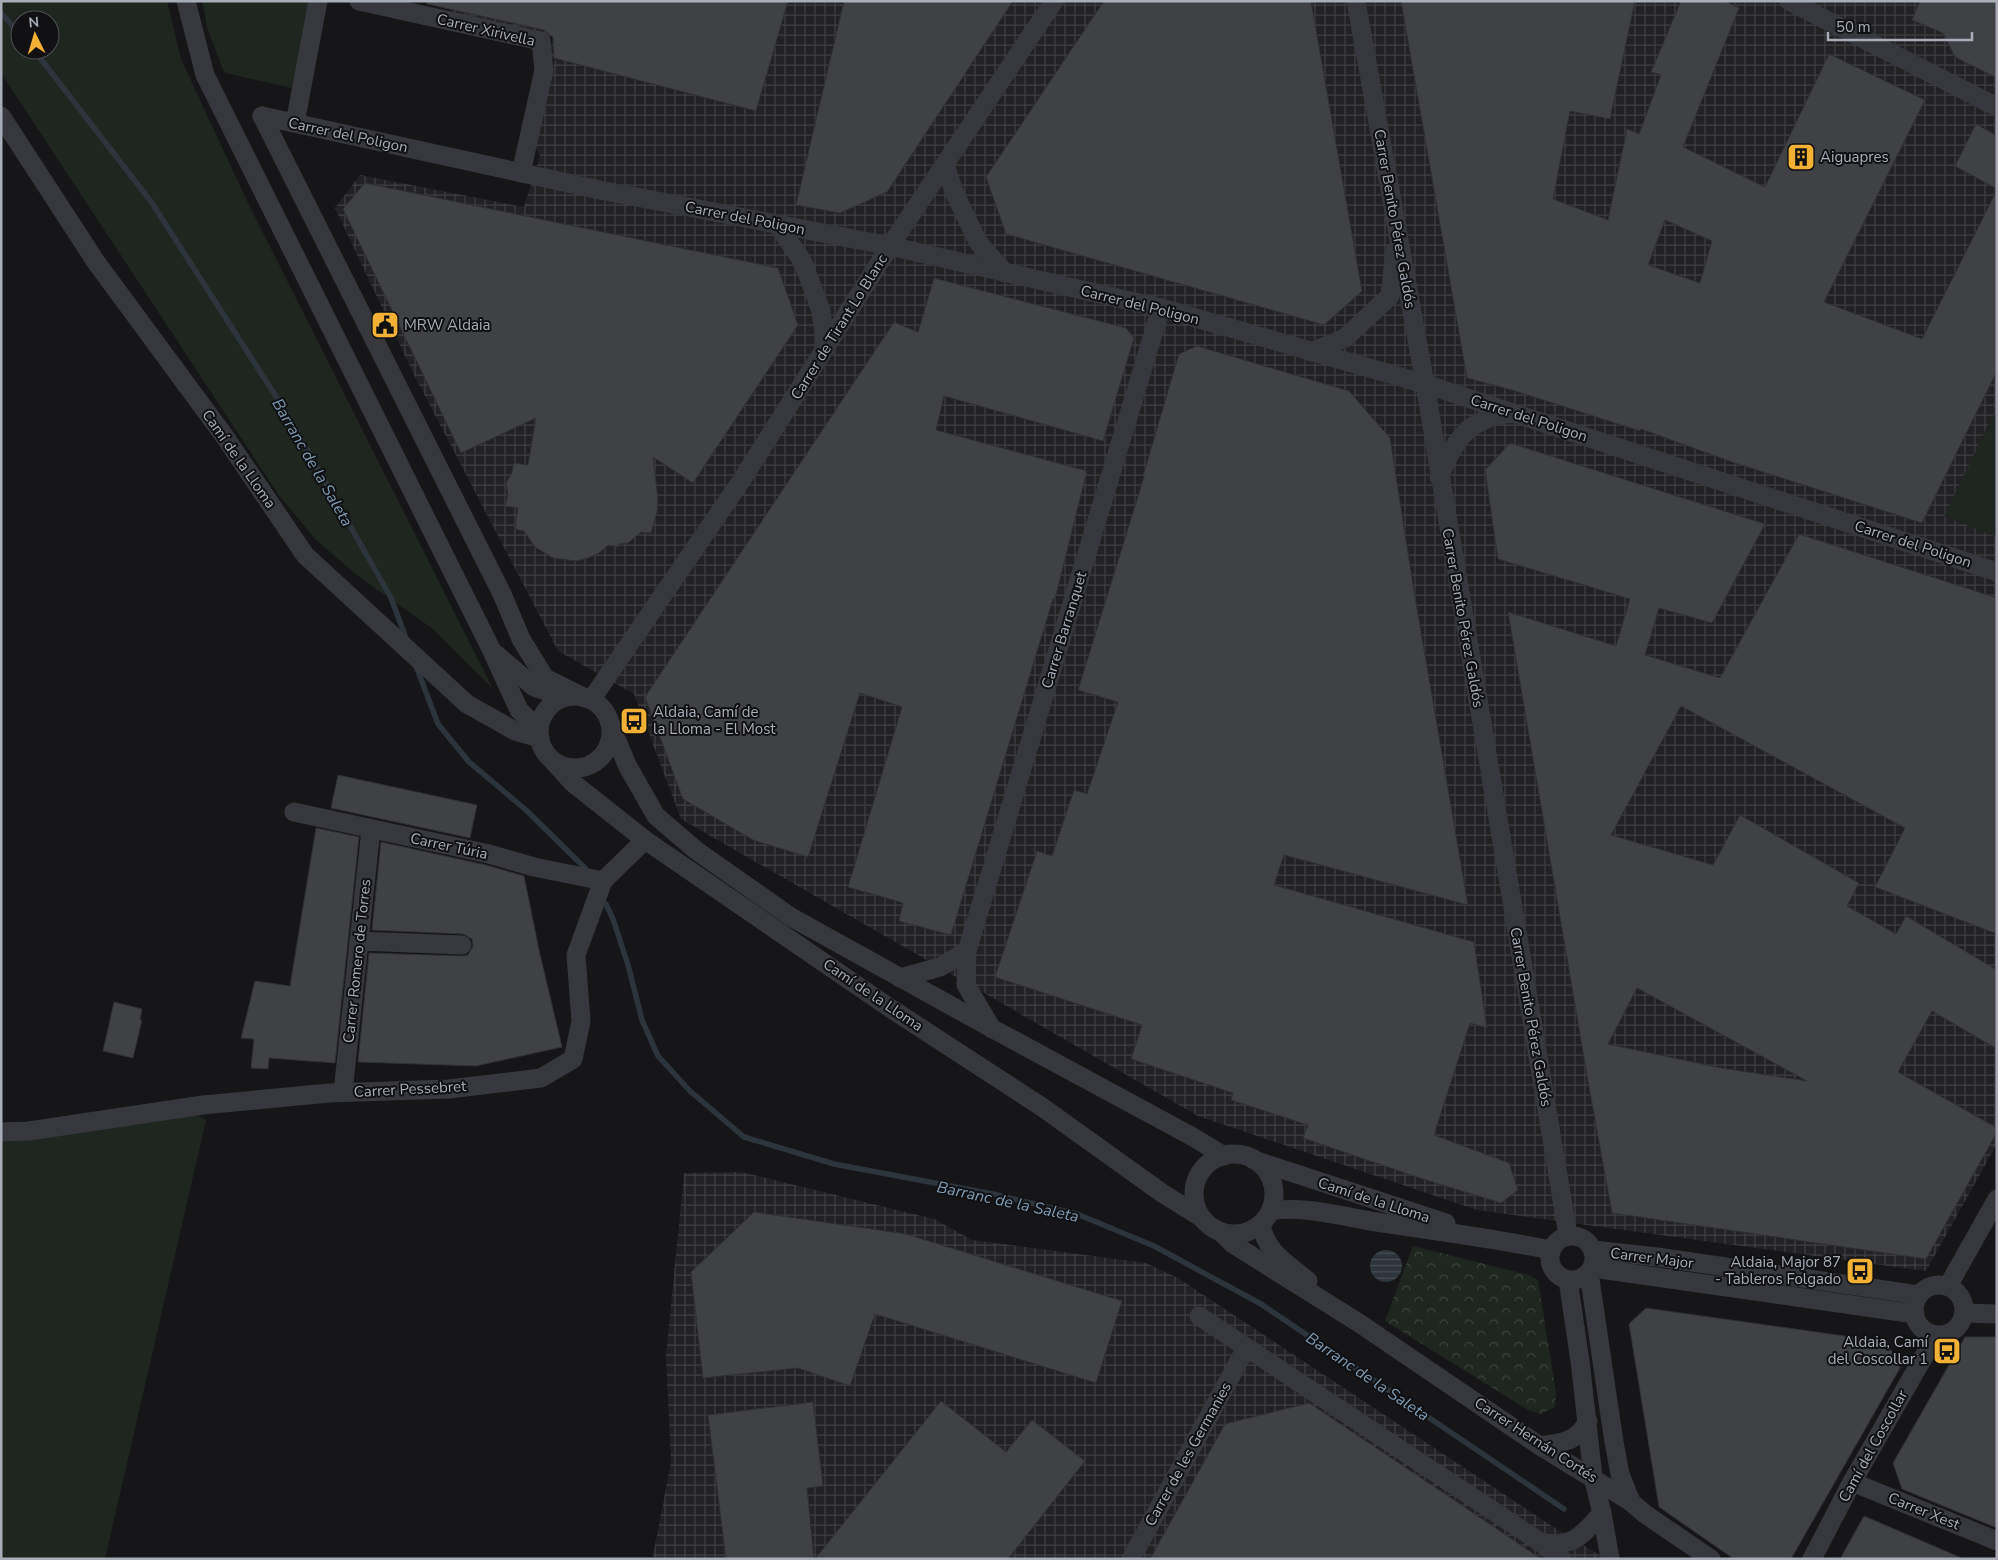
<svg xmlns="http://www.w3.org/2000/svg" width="1998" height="1560" viewBox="0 0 1998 1560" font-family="'Nunito Sans',sans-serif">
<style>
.industrial{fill:url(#industrial-grid)}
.grass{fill:#1e261f;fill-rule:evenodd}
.park{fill:url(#park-crowns)}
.water{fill:url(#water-rules)}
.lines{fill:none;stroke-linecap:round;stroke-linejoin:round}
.stream{stroke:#2c353c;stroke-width:5.5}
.building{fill:#404145;stroke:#303034;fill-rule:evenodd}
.minor{stroke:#37383d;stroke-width:19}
.labels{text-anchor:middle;stroke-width:4;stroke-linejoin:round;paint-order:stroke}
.street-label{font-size:15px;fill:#a8adb8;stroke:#111113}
.poi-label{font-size:15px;fill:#a8adb8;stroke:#111113;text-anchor:start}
.water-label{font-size:16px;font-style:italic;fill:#7f9bb3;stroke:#111113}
</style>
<defs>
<pattern id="industrial-grid" width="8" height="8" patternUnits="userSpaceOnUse" patternTransform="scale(1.25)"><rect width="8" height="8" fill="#222225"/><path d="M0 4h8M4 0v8" fill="none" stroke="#3f3f43"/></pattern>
<pattern id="park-crowns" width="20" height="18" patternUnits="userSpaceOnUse" patternTransform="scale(1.25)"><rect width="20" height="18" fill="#1e261f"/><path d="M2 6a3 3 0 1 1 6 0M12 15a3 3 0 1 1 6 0" fill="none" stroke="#3c433d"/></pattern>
<pattern id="water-rules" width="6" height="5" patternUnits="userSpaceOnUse" patternTransform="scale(1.25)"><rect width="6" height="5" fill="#2c353c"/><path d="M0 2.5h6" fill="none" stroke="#485056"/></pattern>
</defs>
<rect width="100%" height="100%" fill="#161618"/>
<g class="industrial">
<polygon points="454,1 1997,1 1997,1144 1926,1271 1477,1210 1198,1116 681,819 634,694 558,651 413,373 335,208 360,175 524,207 540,155 534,145 555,59 549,58 553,37 451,13"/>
<polygon points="741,1172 934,1219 972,1240 1146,1263 1178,1278 1552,1526 1601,1556 1601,1559 657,1559 653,1556 671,1462 666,1356 684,1173"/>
</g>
<g class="grass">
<path d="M1,1H167L181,59L248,203L493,689L433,629L358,576L315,539L278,494L1,73ZM20,20H50V50H20Z"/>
<polygon points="202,1 314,1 300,84 291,88 226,73 223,70 207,27"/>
<polygon points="1993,415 1997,416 1997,537 1944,516"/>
<path d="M192,1112L206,1120L105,1559H1V1139C66,1138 129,1125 192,1112Z"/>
</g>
<polygon class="park" points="1413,1246 1529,1275 1538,1280 1556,1393 1555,1407 1541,1414 1528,1410 1385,1321"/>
<circle class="water" cx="1386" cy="1266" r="16"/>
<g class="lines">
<g class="stream">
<polyline points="1,13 20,34"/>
<polyline points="34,50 152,203 284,409 391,598 406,638"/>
<polyline points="416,666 438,724 469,762 526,810 585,868"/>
<polyline points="606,904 613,919 628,965 642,1020 658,1056 690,1091 744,1137 834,1164 993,1194 1077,1214 1154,1246 1261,1304 1564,1509"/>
</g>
</g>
<g class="building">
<polygon points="427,1 788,1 756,111 554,58 553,37 544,30 427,4"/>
<polygon points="844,1 1013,1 887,192 840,213 796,205"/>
<polygon points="1104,1 1311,1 1362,291 1324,325 1006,234 986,177"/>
<path d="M1401,1H1635L1610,119L1570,111L1553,199L1608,220L1627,129L1639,134L1661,75L1651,72L1681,1H1725L1739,8L1683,147L1765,187L1829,54L1925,100L1824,302L1922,339L1997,190V371L1922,523L1732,462L1641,429L1640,431L1512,390L1467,378ZM1665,220L1712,241L1700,283L1648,265Z"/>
<polygon points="1920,1 1997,1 1997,78 1955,57 1943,33 1912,20"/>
<polygon points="1976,124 1997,136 1997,189 1955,166"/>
<polygon points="365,183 778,268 798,325 693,483 653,457 658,500 657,512 651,533 641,532 628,543 619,544 618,547 608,545 599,553 588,558 576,561 553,558 535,547 524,531 515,529 518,508 505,506 508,495 506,483 512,473 514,463 528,465 536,418 461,453 343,209"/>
<polygon points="934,278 1126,328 1134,338 1103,441 944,396 936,430 1087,471 1055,599 1053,599 951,935 899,921 903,903 848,887 902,707 860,693 808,857 753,840 683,799 645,697 894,322 918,332"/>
<polygon points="1197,346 1349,391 1390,438 1414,591 1468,905 1284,855 1274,885 1474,942 1487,1028 1470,1023 1434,1135 1509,1163 1518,1190 1501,1203 1420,1178 1303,1138 1308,1125 1231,1100 1233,1093 1131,1059 1142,1025 995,977 1037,851 1052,856 1074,790 1087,794 1118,702 1078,690 1144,477 1143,476 1179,354"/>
<path d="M1510,443L1765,524L1712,623L1659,608L1645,655L1720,678L1799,534L1997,598V934L1875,887L1905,828L1681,706L1611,835L1713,865L1740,815L1859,883L1847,906L1896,934L1906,916L1997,970V1049L1932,1011L1898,1072L1997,1128V1132L1926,1259L1612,1213L1588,1081L1508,612L1616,646L1630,599L1498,559L1485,470ZM1637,988L1807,1081L1721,1068L1608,1044Z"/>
<polygon points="338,775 477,805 470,838 331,808"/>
<polygon points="316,828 359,837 335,1063 269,1058 268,1069 251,1068 254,1039 241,1038 255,981 290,986"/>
<polygon points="381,842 486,865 524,876 539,950 562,1047 476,1066 358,1062 369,953 462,956 468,955 473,946 472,939 463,934 372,930"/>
<polygon points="114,1002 142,1009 140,1020 142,1020 133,1058 103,1051"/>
<polygon points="754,1212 906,1234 1122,1301 1096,1383 875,1314 850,1386 798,1368 703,1378 691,1272"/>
<polygon points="1646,1308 1887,1342 1900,1368 1791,1559 1734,1559 1659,1507 1629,1324"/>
<polygon points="1965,1337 1997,1337 1997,1528 1902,1489 1893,1463"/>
<polygon points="941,1401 1006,1452 1032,1420 1085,1461 1008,1559 815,1559"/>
<polygon points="813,1402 823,1486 807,1488 814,1559 726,1559 708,1415"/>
<polygon points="1309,1403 1451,1498 1541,1559 1150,1559 1225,1424"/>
<polygon points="1864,1516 1964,1559 1840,1559"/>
</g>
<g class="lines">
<g class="minor">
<polyline points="186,1 205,75 492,651 519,710 539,730"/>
<polyline points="359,1 541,41 544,70 521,173"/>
<polyline points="1356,1 1425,384 1568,1235"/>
<polyline points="1789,1 1997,107"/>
<polyline points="1,116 96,262 225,437 305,555 467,704 515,731 540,738"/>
<polyline points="262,116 600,190 890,246 1161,308 1425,384 1997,572"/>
<polyline points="262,116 502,594 521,639 545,678 585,698"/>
<polyline points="295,123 318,1"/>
<polyline points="945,165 955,194 978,242 1005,273"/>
<polyline points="777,224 803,262 821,311 826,348"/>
<polyline points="1311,352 1345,338 1390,296 1395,251"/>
<path d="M1439,477C1457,438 1466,419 1512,413"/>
<polyline points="497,655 534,687 561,696"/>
<circle cx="575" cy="732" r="36"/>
<polyline points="591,700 741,481 890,246 1054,1"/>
<polyline points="610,724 627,765 656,816 697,851 791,917 993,1029 1193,1137 1224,1156"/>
<polyline points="553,761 573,783 645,840 890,1008 1042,1107 1162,1193 1202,1218"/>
<polyline points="294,812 489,854 534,867 603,881"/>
<polyline points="359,941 462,945"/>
<polyline points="900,978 940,967 967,951"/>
<polyline points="992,1029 966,985 967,951 1161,308"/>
<polyline points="343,1092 371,829"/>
<polyline points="1,1132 29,1131 203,1105 329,1093 449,1089 541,1078 573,1059 581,1021 576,955 603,881 645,840"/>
<circle cx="1234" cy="1194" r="40"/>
<polyline points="1254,1160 1446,1223"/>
<path d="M1271,1211C1303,1205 1344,1217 1377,1222C1435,1231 1493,1238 1550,1250"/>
<path d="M1261,1224C1266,1253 1287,1263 1308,1281"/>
<polyline points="1221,1232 1233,1244 1359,1323 1540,1446 1631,1502 1645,1514 1711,1559"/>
<circle cx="1572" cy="1258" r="22"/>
<polyline points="1593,1250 1657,1257 1919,1295"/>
<polyline points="1593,1268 1915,1314"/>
<polyline points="1589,1273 1614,1442 1620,1474 1631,1502"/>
<polyline points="1568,1280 1580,1361 1593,1477 1602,1513 1610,1559"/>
<circle cx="1939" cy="1310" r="25"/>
<polyline points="1948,1286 1997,1199"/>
<polyline points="1964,1313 1997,1314"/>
<polyline points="1199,1316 1540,1542 1562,1559"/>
<path d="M1540,1446C1563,1442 1576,1443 1588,1421"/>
<polyline points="1852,1482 1997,1541"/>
<path d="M1540,1542C1574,1548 1581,1536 1602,1513"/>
<polyline points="1131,1559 1246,1348"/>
<polyline points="1812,1559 1852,1482 1931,1344 1932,1334"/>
</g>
</g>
<defs>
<symbol id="building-square" viewBox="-11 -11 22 22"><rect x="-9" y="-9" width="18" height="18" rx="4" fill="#f2b134" stroke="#111113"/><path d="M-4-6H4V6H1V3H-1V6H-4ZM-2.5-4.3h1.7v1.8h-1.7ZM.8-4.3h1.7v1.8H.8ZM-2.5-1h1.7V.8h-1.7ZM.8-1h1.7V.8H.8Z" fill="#111"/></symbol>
<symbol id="civic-square" viewBox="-11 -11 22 22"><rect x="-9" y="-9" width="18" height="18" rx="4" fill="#f2b134" stroke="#111113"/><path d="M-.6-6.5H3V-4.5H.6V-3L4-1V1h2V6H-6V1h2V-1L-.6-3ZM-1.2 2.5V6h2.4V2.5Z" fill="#111"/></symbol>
<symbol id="bus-square" viewBox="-11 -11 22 22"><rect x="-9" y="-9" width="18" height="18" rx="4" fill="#f2b134" stroke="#111113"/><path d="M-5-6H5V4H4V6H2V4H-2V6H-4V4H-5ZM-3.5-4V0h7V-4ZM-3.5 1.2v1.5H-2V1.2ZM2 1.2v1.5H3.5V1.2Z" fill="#111"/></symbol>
</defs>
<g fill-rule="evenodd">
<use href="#building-square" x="1785" y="141" width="32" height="32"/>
<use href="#civic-square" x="369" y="309" width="32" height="32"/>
<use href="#bus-square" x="618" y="705" width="32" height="32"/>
<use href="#bus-square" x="1844" y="1255" width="32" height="32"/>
<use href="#bus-square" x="1931" y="1335" width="32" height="32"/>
</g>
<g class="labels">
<g class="street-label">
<text transform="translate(486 30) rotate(13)" y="5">Carrer Xirivella</text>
<text transform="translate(348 135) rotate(12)" y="5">Carrer del Poligon</text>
<text transform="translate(745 218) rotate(11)" y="5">Carrer del Poligon</text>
<text transform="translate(1395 219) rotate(80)" y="5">Carrer Benito Pérez Galdós</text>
<text transform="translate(1140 305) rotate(14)" y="5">Carrer del Poligon</text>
<text transform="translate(839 327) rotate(-58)" y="5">Carrer de Tirant Lo Blanc</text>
<text transform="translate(1529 418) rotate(18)" y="5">Carrer del Poligon</text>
<text transform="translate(239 459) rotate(55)" y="5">Camí de la Lloma</text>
<text transform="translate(1913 544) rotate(18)" y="5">Carrer del Poligon</text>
<text transform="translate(1463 618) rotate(80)" y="5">Carrer Benito Pérez Galdós</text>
<text transform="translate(1064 630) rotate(-73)" y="5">Carrer Barranquet</text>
<text transform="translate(449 846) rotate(12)" y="5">Carrer Túria</text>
<text transform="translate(357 961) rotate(-84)" y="5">Carrer Romero de Torres</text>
<text transform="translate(873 995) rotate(34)" y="5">Camí de la Lloma</text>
<text transform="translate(1531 1017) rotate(80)" y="5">Carrer Benito Pérez Galdós</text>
<text transform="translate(410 1089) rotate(-3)" y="5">Carrer Pessebret</text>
<text transform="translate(1374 1200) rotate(18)" y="5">Camí de la Lloma</text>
<text transform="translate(1652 1258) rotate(7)" y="5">Carrer Major</text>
<text transform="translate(1536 1440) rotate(33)" y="5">Carrer Hernán Cortés</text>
<text transform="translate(1873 1446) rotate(-61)" y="5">Camí del Coscollar</text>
<text transform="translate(1188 1454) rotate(-61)" y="5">Carrer de les Germanies</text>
<text transform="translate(1924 1511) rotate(22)" y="5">Carrer Xest</text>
</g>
<g class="poi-label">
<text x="1820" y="162">Aiguapres</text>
<text x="404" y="330">MRW Aldaia</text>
<text x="653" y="717">Aldaia, Camí de<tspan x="653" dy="17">la Lloma - El Most</tspan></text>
<text x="1841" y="1267" text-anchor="end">Aldaia, Major 87<tspan x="1841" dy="17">- Tableros Folgado</tspan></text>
<text x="1928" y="1347" text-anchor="end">Aldaia, Camí<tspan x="1928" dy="17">del Coscollar 1</tspan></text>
</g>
<g class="water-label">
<text transform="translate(313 462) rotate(60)" y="6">Barranc de la Saleta</text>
<text transform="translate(1008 1201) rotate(12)" y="6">Barranc de la Saleta</text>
<text transform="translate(1368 1376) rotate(34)" y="6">Barranc de la Saleta</text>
</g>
</g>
<rect width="1998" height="1560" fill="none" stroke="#a8adb8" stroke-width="5"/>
<g transform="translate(35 35) rotate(355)"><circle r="24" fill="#111113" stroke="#4d4f55"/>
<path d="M0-4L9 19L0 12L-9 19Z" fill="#f2b134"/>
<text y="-8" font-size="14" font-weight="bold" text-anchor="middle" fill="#a8adb8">N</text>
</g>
<path d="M1828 32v8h144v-8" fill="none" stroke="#a8adb8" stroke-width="2.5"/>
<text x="1836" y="32" font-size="15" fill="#a8adb8" stroke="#111113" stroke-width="4" paint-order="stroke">50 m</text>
</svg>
